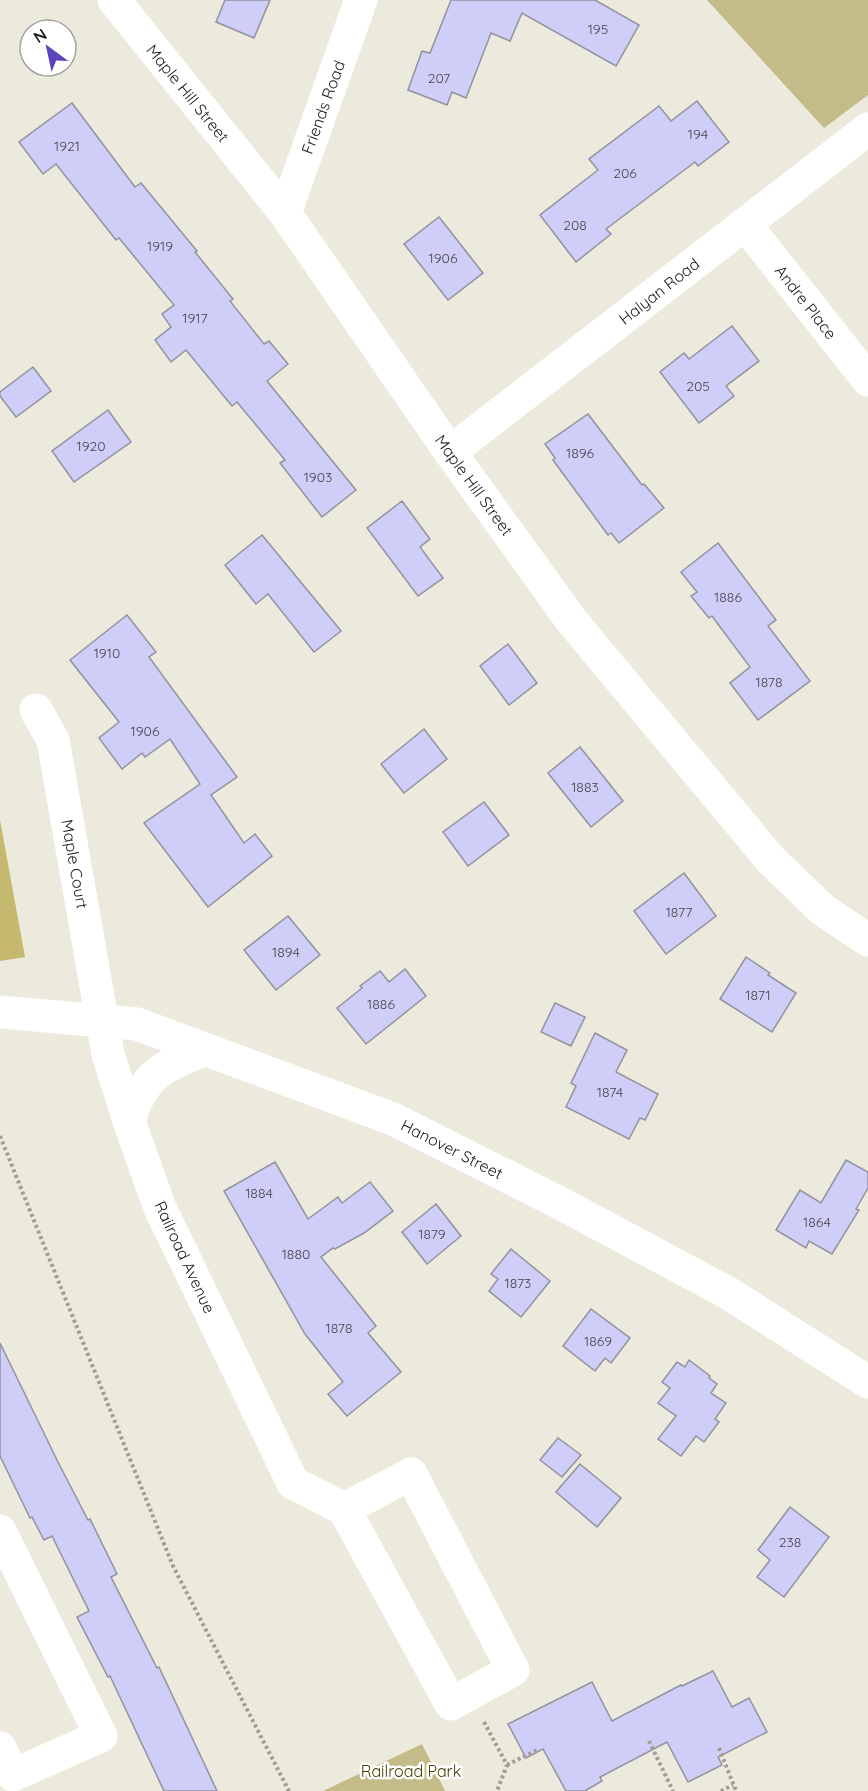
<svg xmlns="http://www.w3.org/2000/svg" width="868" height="1791" viewBox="0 0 868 1791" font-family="Quicksand,sans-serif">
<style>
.green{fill:#c3bb88}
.forest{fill:#c4b96e}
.building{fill:#cfcef8;stroke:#92929f;stroke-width:1.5}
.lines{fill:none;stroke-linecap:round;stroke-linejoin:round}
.path{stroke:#a09e93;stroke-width:4;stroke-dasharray:3 3;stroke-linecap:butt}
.minor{stroke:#fff;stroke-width:33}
.labels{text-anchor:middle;stroke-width:5;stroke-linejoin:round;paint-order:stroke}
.number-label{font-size:14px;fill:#47464d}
.street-label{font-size:16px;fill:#1a1914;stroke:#fff}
.park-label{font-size:16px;fill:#483f01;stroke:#fff}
</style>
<rect width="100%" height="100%" fill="#eceadc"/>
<g class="green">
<polygon points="707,0 868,0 868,95 824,128"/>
<polygon points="422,1744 445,1791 323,1791"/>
</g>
<polygon class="forest" points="0,820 25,957 0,961"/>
<g class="building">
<polygon points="225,0 270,0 254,38 216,22"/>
<polygon points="451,0 595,0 639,25 616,66 522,13 510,41 491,33 466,98 452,92 447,105 408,90 422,51 430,53"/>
<polygon points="697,101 729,142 698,166 695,162 606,229 611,234 576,262 540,215 598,170 589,159 659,106 671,121"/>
<polygon points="72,103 135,187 141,183 197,251 195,252 233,299 230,301 264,344 269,341 288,364 267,381 356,490 322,517 280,463 285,460 237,402 232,406 186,350 171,362 155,340 171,327 162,314 174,305 119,238 116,240 56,164 43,174 19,142"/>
<polygon points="439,217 483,273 448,300 404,244"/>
<polygon points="732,326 759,361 726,386 734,396 699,423 660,372 684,353 689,359"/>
<polygon points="33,367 51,391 16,417 0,396 0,392"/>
<polygon points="108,410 131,442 74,482 52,451"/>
<polygon points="588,414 642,485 644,484 664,508 619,543 611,533 608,535 553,460 555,458 545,444"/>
<polygon points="402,501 430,539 420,547 443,578 418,596 367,528"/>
<polygon points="262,535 341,631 314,652 268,594 256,604 225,565"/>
<polygon points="718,543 776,620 768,626 810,681 758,720 730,683 750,667 712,616 709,618 691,596 697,592 681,572"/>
<polygon points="127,615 156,652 149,657 237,777 211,795 244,843 255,834 272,856 208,907 144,823 200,784 170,739 145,757 142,753 122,769 99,738 119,722 70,660"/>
<polygon points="508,644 537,683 509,705 480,666"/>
<polygon points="424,729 447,759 404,793 381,764"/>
<polygon points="580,747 623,801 591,827 548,773"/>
<polygon points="484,802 509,835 468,866 443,832"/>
<polygon points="684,873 716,916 666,954 634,911"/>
<polygon points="288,916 320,955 276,990 244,950"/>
<polygon points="746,957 770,973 768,975 796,993 772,1032 720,999"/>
<polygon points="405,969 426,996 366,1044 337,1008 362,988 360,986 380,971 389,982"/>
<polygon points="555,1003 585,1017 571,1046 541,1032"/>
<polygon points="595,1033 627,1050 616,1072 658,1094 645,1120 640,1118 629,1139 566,1107 576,1086 571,1083"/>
<polygon points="846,1160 868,1172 868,1188 856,1209 859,1210 832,1254 809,1241 806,1248 776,1230 800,1190 821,1203"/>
<polygon points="275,1162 308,1219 338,1197 342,1203 370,1182 393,1211 364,1233 335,1249 333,1248 321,1257 376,1326 368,1333 401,1372 347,1416 328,1394 343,1382 305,1334 224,1191"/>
<polygon points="436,1204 461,1236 427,1264 402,1232"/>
<polygon points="511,1249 550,1281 521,1317 489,1291 498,1279 491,1274"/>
<polygon points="591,1309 630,1338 611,1363 605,1358 595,1371 563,1346"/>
<polygon points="0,1343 58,1462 88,1520 90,1519 117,1574 111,1577 157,1668 159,1667 217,1791 164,1791 110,1676 108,1677 77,1617 89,1611 52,1536 44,1540 32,1517 30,1518 0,1456"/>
<polygon points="689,1360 710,1376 709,1378 717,1384 711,1393 726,1403 715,1419 719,1422 704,1442 696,1436 681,1456 658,1439 676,1416 658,1403 670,1388 662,1382 677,1362 685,1367"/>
<polygon points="558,1438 581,1455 562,1477 540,1460"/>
<polygon points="580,1464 621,1498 597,1527 556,1492"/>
<polygon points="790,1507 829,1537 784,1597 757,1577 770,1560 758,1550"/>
<polygon points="713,1671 732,1707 749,1698 767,1732 718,1757 722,1765 688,1782 667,1742 600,1777 602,1781 585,1791 566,1791 543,1749 526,1758 508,1724 592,1682 612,1721 681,1685 682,1686"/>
</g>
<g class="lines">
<g class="path">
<polyline points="0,1136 173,1566 289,1791"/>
<polyline points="484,1722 507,1765 497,1791"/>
<polyline points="649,1741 673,1791"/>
<polyline points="719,1748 736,1791"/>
<polyline points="507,1765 539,1749"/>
<polyline points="721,1791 733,1785"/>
</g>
<g class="minor">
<polyline points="114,0 285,213 450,452 571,620 771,860 823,910 868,940"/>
<polyline points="285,213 361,0"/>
<polyline points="745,224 868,380"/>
<polyline points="450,452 868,129"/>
<polyline points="36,710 53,740 108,1054 131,1127 160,1208 293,1483 344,1509 451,1704 513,1670 411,1474 344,1509"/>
<polyline points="0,1012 137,1024 393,1119 560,1203 728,1293 868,1382"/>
<path d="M129,1121C142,1076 162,1066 204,1050"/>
<polyline points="0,1531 101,1736 13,1775 0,1748"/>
</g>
</g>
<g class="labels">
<g class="number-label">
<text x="598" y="34">195</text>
<text x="439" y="83">207</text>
<text x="698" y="139">194</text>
<text x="67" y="151">1921</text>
<text x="625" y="178">206</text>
<text x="575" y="230">208</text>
<text x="160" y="251">1919</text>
<text x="443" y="263">1906</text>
<text x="195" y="323">1917</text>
<text x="698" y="391">205</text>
<text x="91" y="451">1920</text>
<text x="580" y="458">1896</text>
<text x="318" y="482">1903</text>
<text x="728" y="602">1886</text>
<text x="107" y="658">1910</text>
<text x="769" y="687">1878</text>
<text x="145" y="736">1906</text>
<text x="585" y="792">1883</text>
<text x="679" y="917">1877</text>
<text x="286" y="957">1894</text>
<text x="758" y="1000">1871</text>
<text x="381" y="1009">1886</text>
<text x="610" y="1097">1874</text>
<text x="259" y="1198">1884</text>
<text x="817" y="1227">1864</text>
<text x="432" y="1239">1879</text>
<text x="296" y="1259">1880</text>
<text x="518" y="1288">1873</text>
<text x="339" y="1333">1878</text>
<text x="598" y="1346">1869</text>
<text x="790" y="1547">238</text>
</g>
<g class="street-label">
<text transform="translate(188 93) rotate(51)" y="6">Maple Hill Street</text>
<text transform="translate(323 107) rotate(-70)" y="6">Friends Road</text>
<text transform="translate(659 291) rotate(-38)" y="6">Halyan Road</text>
<text transform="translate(806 302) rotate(52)" y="6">Andre Place</text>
<text transform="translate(474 485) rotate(54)" y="6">Maple Hill Street</text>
<text transform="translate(75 864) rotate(80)" y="6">Maple Court</text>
<text transform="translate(452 1149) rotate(27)" y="6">Hanover Street</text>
<text transform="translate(185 1257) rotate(65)" y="6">Railroad Avenue</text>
</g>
<g class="park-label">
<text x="411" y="1777">Railroad Park</text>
</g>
</g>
<g transform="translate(48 48) rotate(327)"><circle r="28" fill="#ffffff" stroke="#a3a3a1" stroke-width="1.5"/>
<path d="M0-4.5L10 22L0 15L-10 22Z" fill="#5c44bc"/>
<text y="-9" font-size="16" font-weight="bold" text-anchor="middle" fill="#1a1914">N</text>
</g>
</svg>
